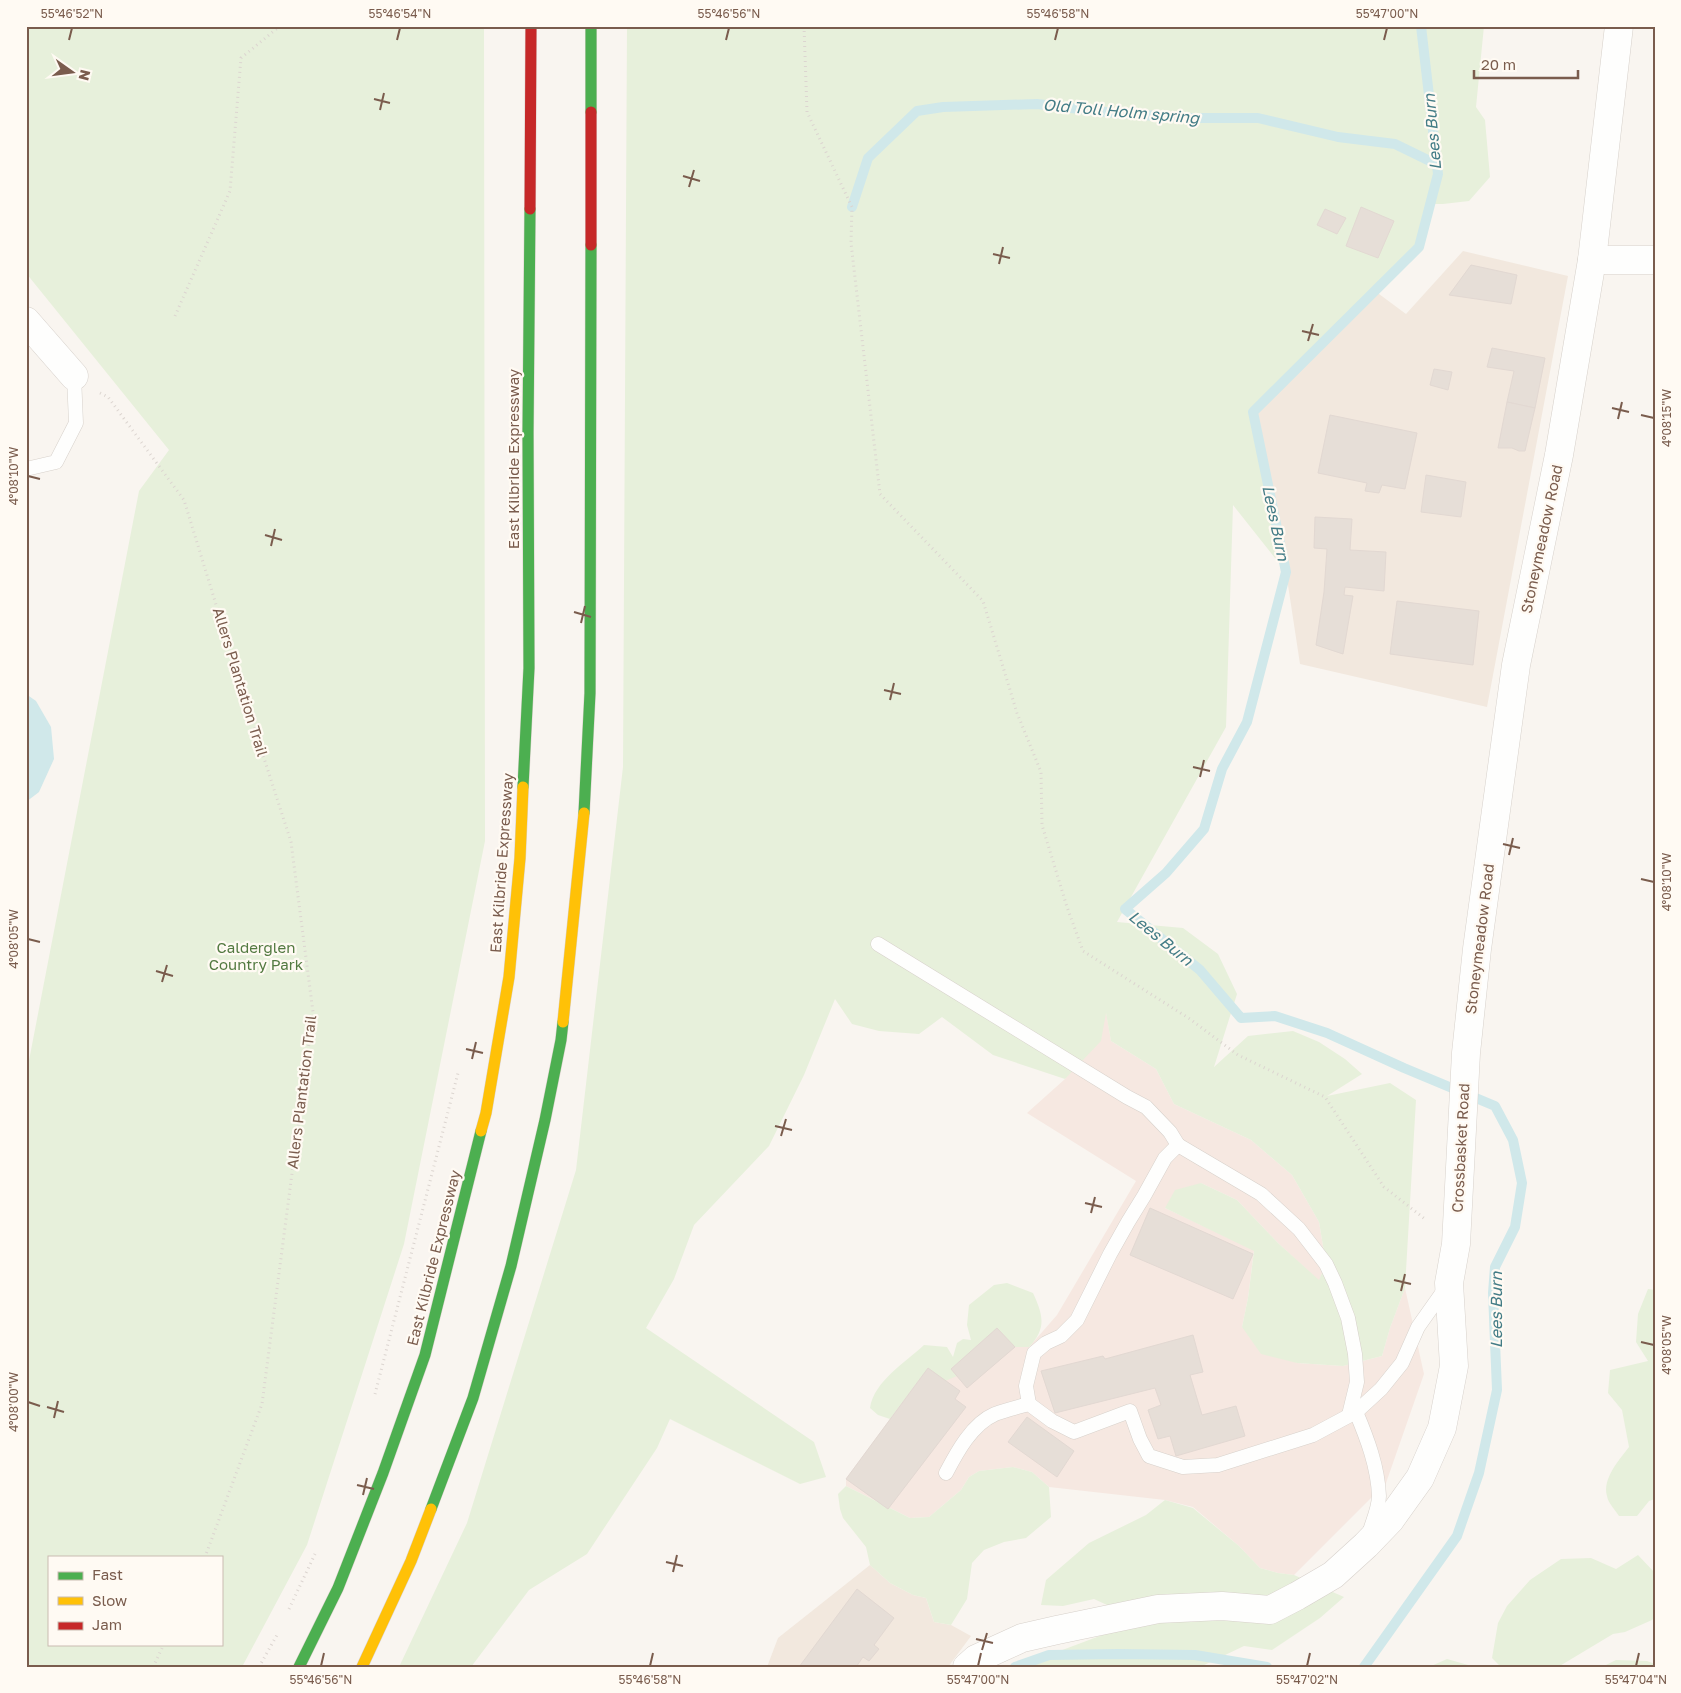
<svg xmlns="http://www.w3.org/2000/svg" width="1681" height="1693" viewBox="0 0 1681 1693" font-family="'Golos Text',sans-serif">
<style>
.residential{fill:#f2e8de}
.commercial{fill:#f6e8e1}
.green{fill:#e7f0db;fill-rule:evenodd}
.water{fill:#d0e8ea}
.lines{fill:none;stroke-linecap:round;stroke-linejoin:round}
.stream{stroke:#d0e8ea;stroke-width:10}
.building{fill:#e6ded7;stroke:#e2d8d2}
.lane-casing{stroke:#d7d1cb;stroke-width:15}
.street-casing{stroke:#d7d1cb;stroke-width:29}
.fast-casing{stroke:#dad1cc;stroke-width:12}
.slow-casing{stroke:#dad1cc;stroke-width:12}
.jam-casing{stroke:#dad1cc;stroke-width:12}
.path{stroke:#dcd5d0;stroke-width:3;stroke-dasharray:1 4;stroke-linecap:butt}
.lane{stroke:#fefefd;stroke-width:14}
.street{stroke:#fefefd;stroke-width:28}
.fast{stroke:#4caf50;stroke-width:11}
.slow{stroke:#ffc107;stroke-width:11}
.jam{stroke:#c62828;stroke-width:11}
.ticks{fill:none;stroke:#7a5c4d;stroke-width:2}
.labels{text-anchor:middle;stroke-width:4.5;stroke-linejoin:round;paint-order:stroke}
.street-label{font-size:15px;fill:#7a5c4d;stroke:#fffaf3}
.park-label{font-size:15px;fill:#537a41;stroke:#fffaf3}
.water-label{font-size:16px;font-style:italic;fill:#437c86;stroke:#fffaf3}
.neatline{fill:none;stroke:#7a5c4d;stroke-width:2}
.ticks-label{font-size:12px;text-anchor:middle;fill:#7a5c4d}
</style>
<rect width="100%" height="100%" fill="#f9f5f0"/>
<g class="residential">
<polygon points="1463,251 1568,276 1487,707 1300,664 1286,572 1253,412 1375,291 1406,314"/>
<polygon points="870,1565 890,1583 913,1595 926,1598 934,1622 951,1625 971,1636 948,1667 767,1667 778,1638"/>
</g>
<polygon class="commercial" points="1106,1011 1111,1041 1156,1069 1174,1104 1251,1140 1292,1175 1319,1222 1326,1264 1319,1281 1278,1243 1237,1200 1201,1183 1165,1208 1254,1250 1248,1298 1242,1327 1297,1363 1343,1366 1382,1356 1390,1328 1405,1288 1424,1374 1386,1483 1294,1575 1278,1573 1260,1568 1239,1546 1193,1507 1165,1500 1049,1487 1032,1472 1013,1467 979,1471 969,1477 961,1490 929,1517 910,1518 846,1486 846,1479 928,1368 951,1369 997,1328 1015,1347 1029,1347 1057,1315 1136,1181 1027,1113 1065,1079"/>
<g class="green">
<path d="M26,26H484L485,841L404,1244L307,1545L242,1667H26V1076L139,491L169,450L26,273ZM49,1557H221V1644H49Z"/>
<polygon points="627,26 1484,26 1476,107 1485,120 1490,177 1469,201 1443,204 1430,204 1419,247 1254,412 1286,572 1233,505 1226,727 1117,922 1183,928 1218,954 1237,994 1214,1067 1248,1036 1293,1031 1319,1042 1345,1059 1362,1074 1327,1096 1390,1083 1416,1100 1405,1288 1390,1328 1382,1356 1343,1366 1297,1363 1261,1354 1242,1327 1248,1298 1254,1251 1165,1208 1175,1190 1201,1183 1237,1200 1278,1243 1319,1280 1326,1264 1319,1222 1292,1175 1251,1140 1174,1104 1156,1069 1111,1041 1106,1013 1101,1041 1065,1079 993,1055 942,1017 919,1034 879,1031 852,1024 835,999 804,1075 769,1146 694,1225 674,1279 646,1328 814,1442 826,1477 800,1484 670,1419 657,1448 587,1554 529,1590 471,1667 399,1667 467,1523 576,1170 623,767"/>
<path d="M1007,1283L1033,1293C1043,1315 1047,1328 1029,1347H1015L997,1328L951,1369L957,1376L945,1381L928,1368L890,1419L878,1415L870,1408C874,1381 906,1362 924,1345L947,1347L953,1357L957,1343L963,1339L971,1340L967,1325L969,1305L994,1285Z"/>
<path d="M1648,1289L1655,1290V1499L1649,1501L1637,1516H1619C1616,1511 1608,1503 1607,1496C1602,1479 1619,1460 1629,1447L1622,1410L1608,1393L1610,1370L1648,1361L1636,1342L1638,1314Z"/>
<polygon points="1013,1467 1032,1472 1049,1487 1051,1517 1026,1538 1004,1542 984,1550 972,1563 967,1599 951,1625 934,1622 926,1598 913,1595 890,1583 870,1565 866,1547 843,1518 840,1509 838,1494 846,1486 910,1518 929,1517 961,1490 969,1477 979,1471"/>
<polygon points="1165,1500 1193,1508 1239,1546 1260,1568 1278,1573 1294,1575 1344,1597 1320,1618 1272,1650 1244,1646 1200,1667 1004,1667 1049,1655 1113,1631 1118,1610 1094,1599 1063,1606 1041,1605 1046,1580 1089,1543 1146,1515"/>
<polygon points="1638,1555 1655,1573 1655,1617 1652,1620 1625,1632 1613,1634 1558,1667 1501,1667 1492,1658 1498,1623 1507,1606 1530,1580 1561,1559 1591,1558 1616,1569"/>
<polygon points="1447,1659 1468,1665 1469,1667 1429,1667"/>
<polygon points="1616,1660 1647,1661 1655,1664 1655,1667 1602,1667"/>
</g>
<polygon class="water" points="26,694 36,701 51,727 54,759 39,792 26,802"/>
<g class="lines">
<g class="stream">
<polyline points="852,207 868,158 917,111 943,107 1037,104 1114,113 1186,118 1258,118 1338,137 1395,144 1436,164"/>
<polyline points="1015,1667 1049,1655 1118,1654 1195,1655 1267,1667"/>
<polyline points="1364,1667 1457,1536 1479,1473 1497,1390 1493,1293 1495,1267 1515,1227 1522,1183 1513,1140 1495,1106 1404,1068 1327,1033 1275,1016 1241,1018 1200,970 1125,909 1166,873 1204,829 1222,769 1247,722 1286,572 1253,412 1419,247 1438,174 1421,26"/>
</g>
</g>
<g class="building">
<polygon points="1361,207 1394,221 1378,258 1346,246"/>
<polygon points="1325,209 1346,218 1337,234 1317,225"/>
<polygon points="1471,265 1517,275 1511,304 1449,295"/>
<polygon points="1492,348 1545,358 1535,408 1507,402 1514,371 1487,367"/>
<polygon points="1434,369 1452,372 1448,390 1430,385"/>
<polygon points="1507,402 1535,408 1525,451 1519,451 1512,448 1498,448"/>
<polygon points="1330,415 1417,433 1405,489 1382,485 1379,493 1365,491 1367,483 1318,473"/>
<polygon points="1426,475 1466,482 1461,517 1421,512"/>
<polygon points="1315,517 1352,519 1350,550 1386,552 1384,591 1345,587 1344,595 1353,596 1343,654 1316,645 1324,592 1327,549 1314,548"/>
<polygon points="1397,601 1479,611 1473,665 1390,654"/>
<polygon points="1150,1208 1253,1254 1233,1299 1130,1255"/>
<polygon points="997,1328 1015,1347 967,1388 951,1369"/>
<polygon points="1193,1335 1203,1372 1190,1375 1202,1415 1236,1406 1245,1436 1176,1456 1170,1436 1158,1439 1148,1410 1161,1405 1155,1388 1055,1413 1041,1371 1103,1356 1105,1359"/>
<polygon points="928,1368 960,1391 955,1399 966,1407 888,1509 846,1479"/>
<polygon points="1027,1417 1074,1451 1057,1477 1008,1442"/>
<polygon points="857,1589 894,1618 874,1645 879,1649 869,1661 863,1657 856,1667 799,1667"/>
</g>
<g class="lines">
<defs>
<g id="lane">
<polyline points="26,469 56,462 76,423 74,376"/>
<polyline points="878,944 1127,1097 1146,1107 1170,1132 1178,1145 1165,1158 1144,1196 1128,1222 1110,1254 1077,1320 1061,1336 1046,1343 1034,1353 1026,1386 1029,1404"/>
<polyline points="1178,1145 1261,1194 1299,1229 1326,1264 1335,1283 1348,1318 1355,1354 1357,1382 1349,1415"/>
<path d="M1356,1412C1367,1438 1378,1467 1379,1496C1379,1508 1372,1523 1369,1534"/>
<path d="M946,1473C957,1452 972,1424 995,1414C1006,1410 1018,1407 1029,1404L1052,1421L1074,1432L1130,1411L1140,1439L1149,1456L1183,1467L1218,1465L1313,1435L1356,1412L1381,1389L1402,1363L1418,1327L1447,1286"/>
</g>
<g id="street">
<polyline points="1592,260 1655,260"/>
<polyline points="26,321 74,376"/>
<polyline points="967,1667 976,1659 1022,1638 1057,1630 1158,1609 1222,1606 1270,1610 1297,1596 1333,1575 1366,1545 1390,1520 1420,1478 1442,1428 1454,1366 1449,1283 1456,1244 1466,1053 1477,949 1516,665 1559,455 1592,260 1619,26"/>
</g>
<g id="fast">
<polyline points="591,112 591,26"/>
<polyline points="523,787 529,668 528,433 530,209"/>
<polyline points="584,813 590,693 591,245"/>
<polyline points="431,1509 473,1398 511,1266 545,1120 561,1040 563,1022"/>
<polyline points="299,1667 338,1588 383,1473 425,1355 481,1131"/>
</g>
<g id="slow">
<polyline points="563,1022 584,813"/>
<polyline points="481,1131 486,1113 509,977 520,858 523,787"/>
<polyline points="362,1667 411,1561 431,1509"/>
</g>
<g id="jam">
<polyline points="530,209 531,26"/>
<polyline points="591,245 591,112"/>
</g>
</defs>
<use href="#lane" class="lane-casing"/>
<use href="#street" class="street-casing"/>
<use href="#fast" class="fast-casing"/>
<use href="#slow" class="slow-casing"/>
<use href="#jam" class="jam-casing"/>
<g class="path">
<polyline points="804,26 807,112 852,207 851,243 880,494 983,601 1017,713 1041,772 1042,825 1067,907 1083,951 1190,1019 1238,1055 1325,1097 1384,1187 1425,1219"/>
<polyline points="175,316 230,191 241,58 280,26"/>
<polyline points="100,393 108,397 184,500 244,696 291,842 313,1012 262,1404 205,1557"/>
<polyline points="375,1394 458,1073"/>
<polyline points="289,1609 315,1554"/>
<polyline points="153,1667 164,1644"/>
<polyline points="259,1667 277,1635"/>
</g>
<use href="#lane" class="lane"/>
<use href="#street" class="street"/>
<use href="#fast" class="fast"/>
<use href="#slow" class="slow"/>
<use href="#jam" class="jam"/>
</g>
<path class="ticks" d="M69,40L72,28M397,40L400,28M726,40L729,28M1055,40L1058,28M1384,40L1387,28M374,99L390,103M380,110L384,93M683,176L700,181M689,187L694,170M993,254L1010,258M999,264L1003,247M1302,331L1319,335M1308,341L1313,324M1612,408L1629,412M1641,415L1654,418M1618,419L1622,402M28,476L40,479M265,535L282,540M271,546L275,529M574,612L591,617M581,623L585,606M884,690L901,694M890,700L894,683M1193,767L1210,771M1200,777L1204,760M1503,844L1520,848M1509,855L1513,838M1641,879L1654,882M28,939L40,942M156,971L173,976M162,982L167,965M466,1049L483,1053M472,1059L476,1042M775,1126L792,1130M781,1136L786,1119M1085,1203L1102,1207M1091,1213L1095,1197M1394,1280L1411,1284M1401,1291L1405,1274M1641,1342L1654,1345M28,1402L40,1406M47,1407L64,1412M54,1418L58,1401M357,1485L374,1489M363,1495L367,1478M666,1562L683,1566M673,1572L677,1555M976,1639L993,1643M982,1650L987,1633M321,1666L324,1653M650,1666L653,1653M978,1666L981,1653M1307,1666L1310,1653M1636,1666L1639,1653"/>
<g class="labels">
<g class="street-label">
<text transform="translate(514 459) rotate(-90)" y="5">East Kilbride Expressway</text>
<text transform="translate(1542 539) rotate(-78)" y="5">Stoneymeadow Road</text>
<text transform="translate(240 682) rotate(73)" y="5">Allers Plantation Trail</text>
<text transform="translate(502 863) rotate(-86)" y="5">East Kilbride Expressway</text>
<text transform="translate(1480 939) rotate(-83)" y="5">Stoneymeadow Road</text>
<text transform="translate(302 1092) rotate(-83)" y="5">Allers Plantation Trail</text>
<text transform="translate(1461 1148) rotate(-87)" y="5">Crossbasket Road</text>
<text transform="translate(434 1258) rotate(-76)" y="5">East Kilbride Expressway</text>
</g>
<g class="park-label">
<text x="256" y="953">Calderglen<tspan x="256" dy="17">Country Park</tspan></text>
</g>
<g class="water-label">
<text transform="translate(1121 111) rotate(5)" y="6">Old Toll Holm spring</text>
<text transform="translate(1432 132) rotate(-95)" y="6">Lees Burn</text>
<text transform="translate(1276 523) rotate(78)" y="6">Lees Burn</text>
<text transform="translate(1161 938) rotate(39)" y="6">Lees Burn</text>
<text transform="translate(1496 1310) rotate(-90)" y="6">Lees Burn</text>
</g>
</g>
<rect width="1681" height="1693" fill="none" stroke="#fffaf3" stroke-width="55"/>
<rect x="48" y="1556" width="175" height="90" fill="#fffaf3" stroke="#cabbb1"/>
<rect x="58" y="1572" width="25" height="8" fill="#4caf50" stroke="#cabbb1"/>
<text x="92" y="1580" font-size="15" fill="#7a5c4d">Fast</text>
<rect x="58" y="1597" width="25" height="8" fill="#ffc107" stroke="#cabbb1"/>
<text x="92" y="1606" font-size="15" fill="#7a5c4d">Slow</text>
<rect x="58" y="1622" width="25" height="8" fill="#c62828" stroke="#cabbb1"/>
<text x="92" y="1630" font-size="15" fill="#7a5c4d">Jam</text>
<g transform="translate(72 72) rotate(104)" stroke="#fffaf3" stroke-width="4" paint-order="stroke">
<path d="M0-4L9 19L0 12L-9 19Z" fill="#7a5c4d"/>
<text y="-8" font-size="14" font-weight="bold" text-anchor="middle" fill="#7a5c4d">N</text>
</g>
<path d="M1474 70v8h104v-8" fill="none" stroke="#7a5c4d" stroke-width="2.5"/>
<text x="1481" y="70" font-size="15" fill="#7a5c4d" stroke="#fffaf3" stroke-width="4" paint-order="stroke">20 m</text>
<rect x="28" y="28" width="1626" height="1638" class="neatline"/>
<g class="ticks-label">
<text x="72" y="18">55°46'52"N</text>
<text x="400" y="18">55°46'54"N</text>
<text x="729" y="18">55°46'56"N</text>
<text x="1058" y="18">55°46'58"N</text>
<text x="1387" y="18">55°47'00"N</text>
<text transform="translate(1667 418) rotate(-90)" y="4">4°08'15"W</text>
<text transform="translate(14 476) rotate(-90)" y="4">4°08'10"W</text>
<text transform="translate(1667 882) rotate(-90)" y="4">4°08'10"W</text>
<text transform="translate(14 939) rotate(-90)" y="4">4°08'05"W</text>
<text transform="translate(1667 1345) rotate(-90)" y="4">4°08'05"W</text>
<text transform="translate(14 1402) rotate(-90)" y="4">4°08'00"W</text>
<text x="321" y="1684">55°46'56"N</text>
<text x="650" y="1684">55°46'58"N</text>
<text x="978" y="1684">55°47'00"N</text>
<text x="1307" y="1684">55°47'02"N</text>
<text x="1636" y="1684">55°47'04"N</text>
</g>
</svg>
